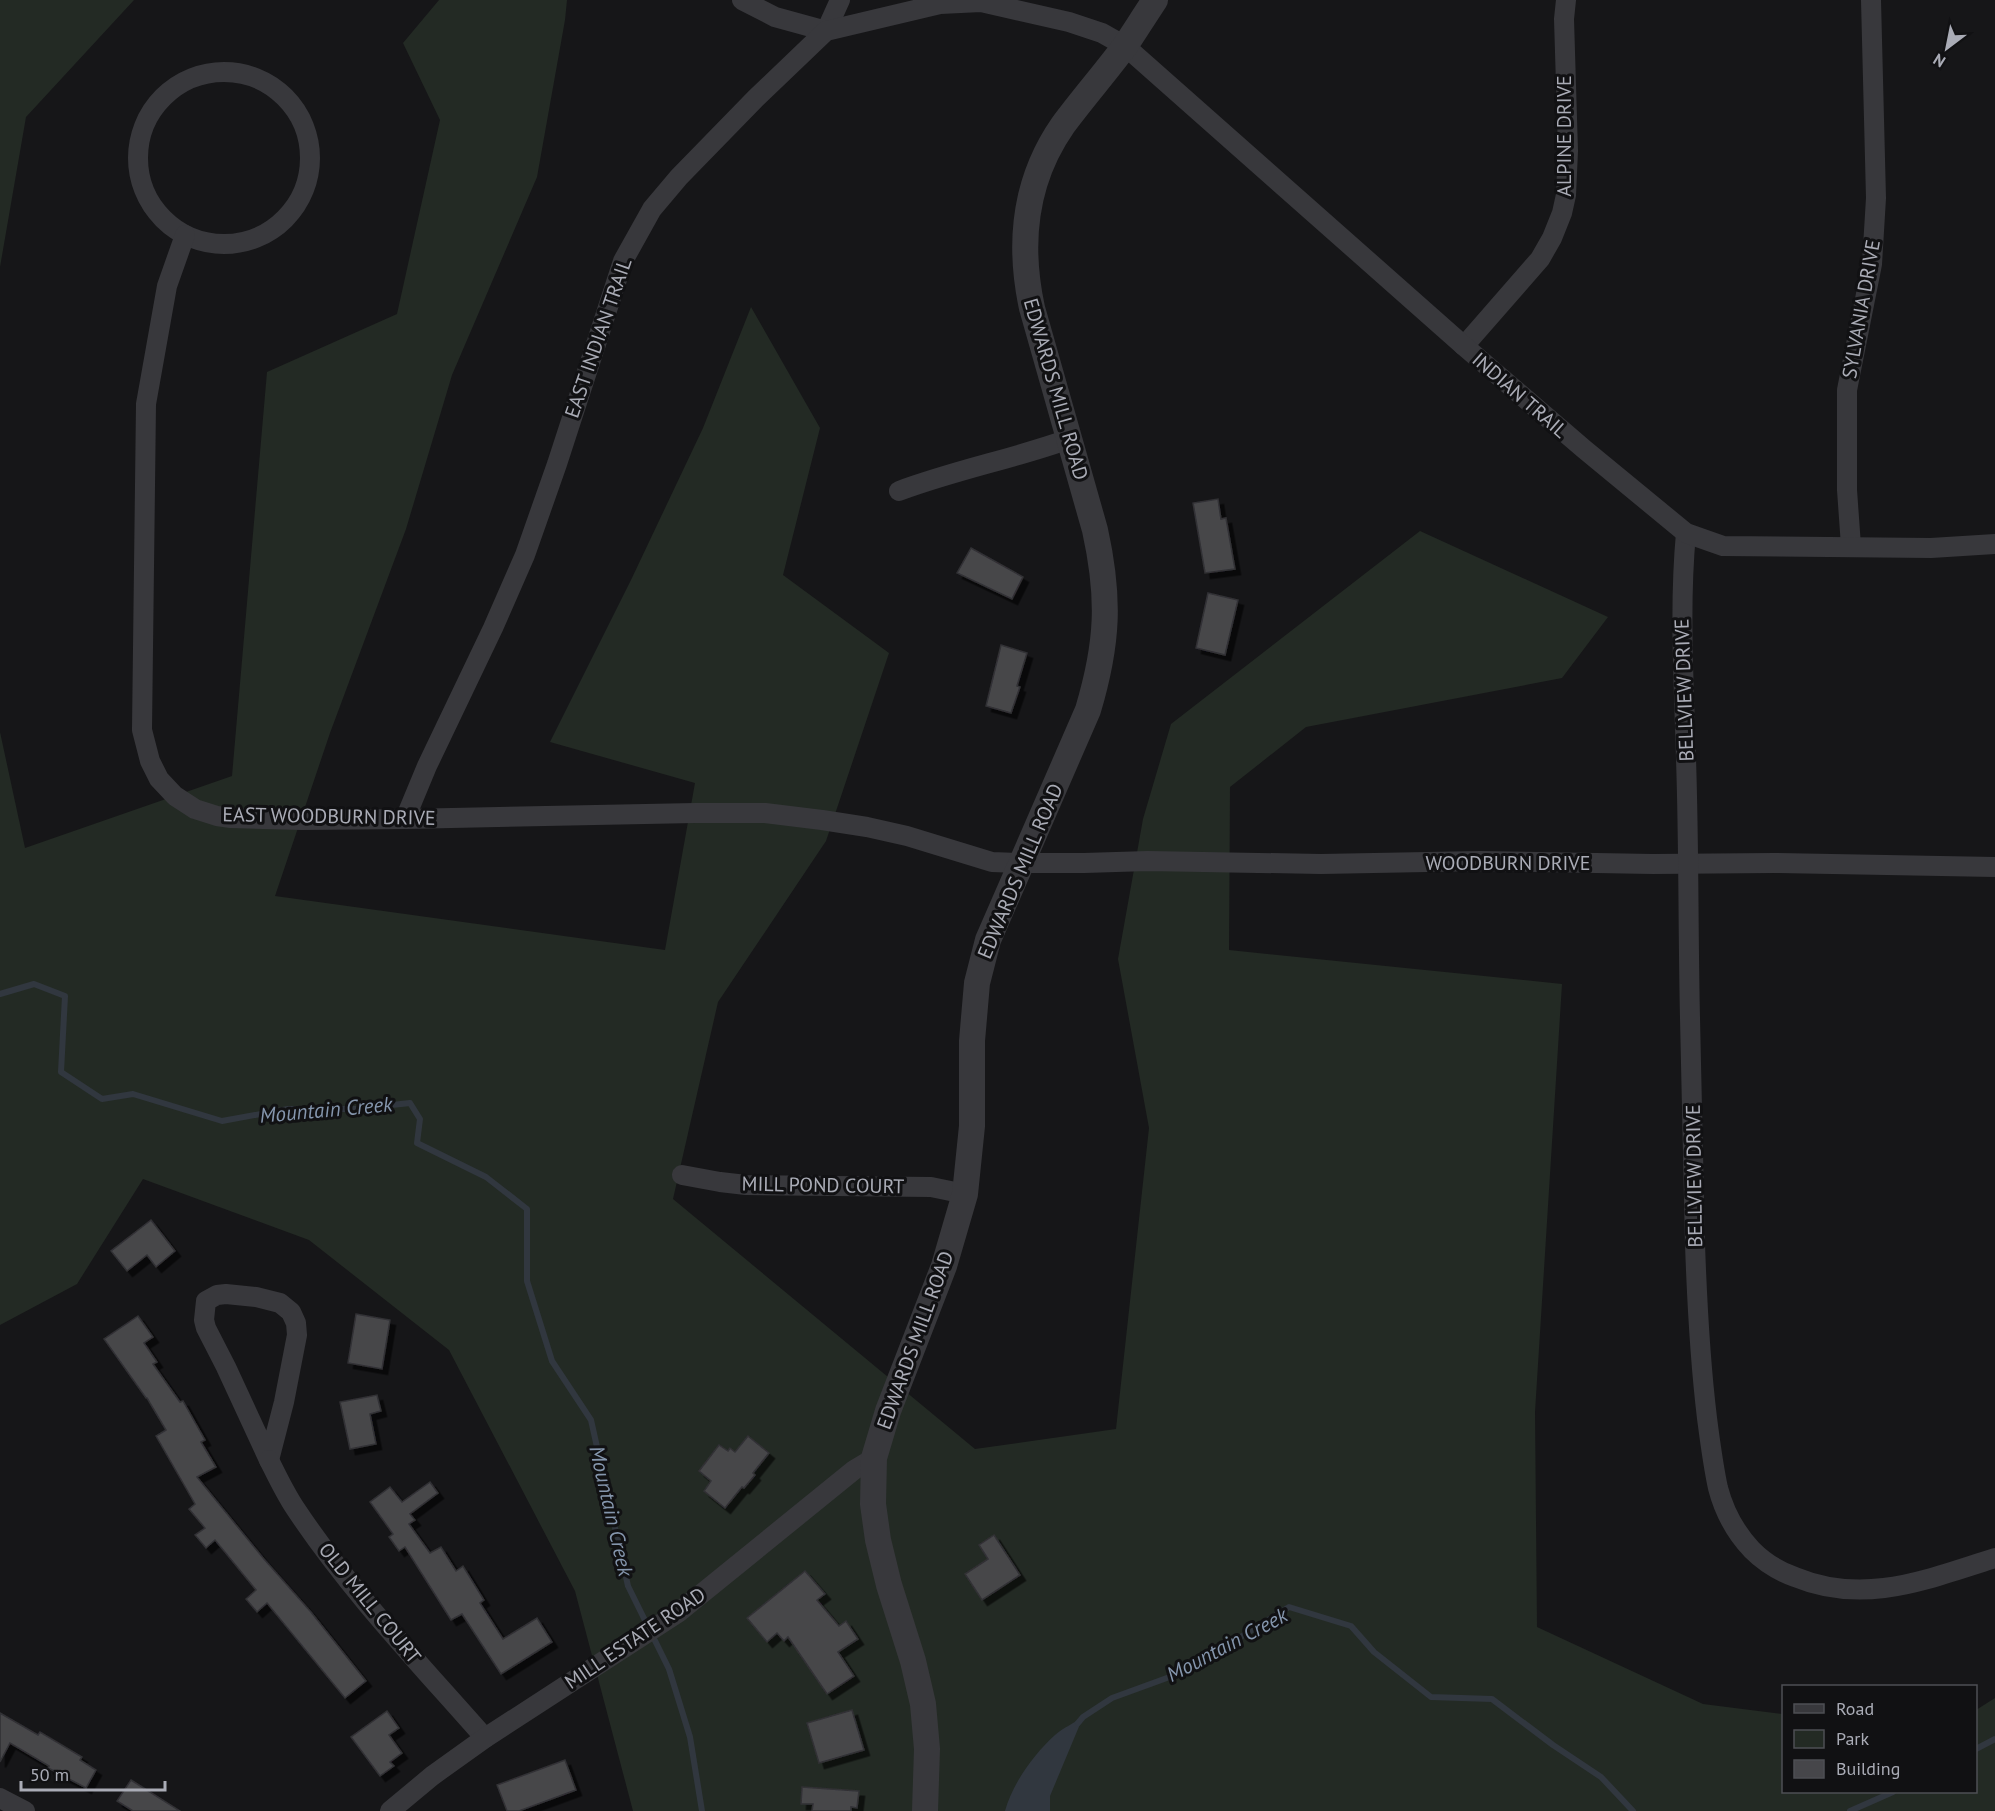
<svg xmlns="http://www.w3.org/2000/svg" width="1995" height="1811" viewBox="0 0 1995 1811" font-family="'PT Sans',sans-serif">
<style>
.green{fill:#232a24}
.water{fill:#31373f}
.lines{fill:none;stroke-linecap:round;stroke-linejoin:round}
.stream{stroke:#31373f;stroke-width:6}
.building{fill:#46464a;stroke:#313034;stroke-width:1.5;filter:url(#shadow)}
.minor{stroke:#38383c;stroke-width:20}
.tertiary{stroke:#38383c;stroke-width:26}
.labels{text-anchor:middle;stroke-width:6;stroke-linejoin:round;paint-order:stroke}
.street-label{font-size:20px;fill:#aaacb6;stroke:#111113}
.water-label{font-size:21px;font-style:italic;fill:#8596ad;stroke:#111113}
</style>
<defs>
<filter id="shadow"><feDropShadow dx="5.5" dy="5.5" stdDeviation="0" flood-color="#0009"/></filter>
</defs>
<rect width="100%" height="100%" fill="#161618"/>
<g class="green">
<polygon points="0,0 134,0 26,117 0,267"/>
<polygon points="439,0 567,0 565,20 537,177 452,375 406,529 330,733 275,896 665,950 695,783 550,742 631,580 703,428 751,307 820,428 783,575 889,653 826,841 718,1002 673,1199 975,1449 1116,1429 1149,1128 1118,959 1143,819 1171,724 1420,531 1608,617 1562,678 1306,727 1230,787 1229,950 1562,984 1535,1412 1537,1627 1703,1704 1783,1714 1784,1792 1976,1792 1976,1710 1995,1698 1995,1811 633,1811 575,1591 449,1350 309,1240 143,1179 77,1284 0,1325 0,732 25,848 232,776 267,372 397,314 440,120 403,43"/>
</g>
<path class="water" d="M1083,1717L1050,1796V1811H1005C1013,1783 1033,1755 1055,1735C1063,1728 1074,1723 1083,1717Z"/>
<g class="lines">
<g class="stream">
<polyline points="0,994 34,984 65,996 61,1072 102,1099 133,1094 222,1121 288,1109 355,1109 410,1103 420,1119 417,1143 486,1177 527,1209 527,1281 552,1361 591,1420 628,1586 669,1669 690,1737 702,1811"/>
<polyline points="1078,1723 1083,1717 1112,1698 1186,1671 1289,1607 1351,1626 1374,1652 1431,1697 1492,1699 1553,1745 1601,1777 1633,1811"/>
<polyline points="1976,1749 1995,1739"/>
<polyline points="1850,1811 1893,1792"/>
</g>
</g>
<g class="building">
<polygon points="1218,499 1221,519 1226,518 1235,569 1205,573 1193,503"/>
<polygon points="971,548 1023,577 1012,599 957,573"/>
<polygon points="1208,593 1238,600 1225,655 1196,648"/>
<polygon points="1001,645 1027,653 1017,686 1020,687 1011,713 986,706"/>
<polygon points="151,1220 175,1251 156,1267 147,1255 127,1271 111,1251"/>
<polygon points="356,1314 390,1320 382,1369 348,1363"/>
<polygon points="138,1316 153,1337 144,1343 157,1362 153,1364 180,1402 183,1401 205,1440 201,1442 216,1467 197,1477 264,1559 311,1612 366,1681 345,1698 267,1603 257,1612 246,1599 256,1590 215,1540 206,1548 195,1535 205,1528 189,1509 195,1504 156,1436 166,1430 147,1398 146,1398 104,1339"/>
<polygon points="377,1395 381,1411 370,1414 376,1444 350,1449 340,1402"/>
<polygon points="748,1436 769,1453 753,1473 755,1475 744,1488 742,1487 725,1508 704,1491 711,1481 699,1471 719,1445 728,1451 730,1448 735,1452"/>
<polygon points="430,1482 438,1493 410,1514 415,1520 409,1524 430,1553 441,1547 456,1571 463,1566 484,1600 480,1603 503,1639 537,1618 552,1642 501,1674 462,1614 451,1620 405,1547 399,1551 389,1537 393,1534 370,1502 390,1487 402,1502"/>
<polygon points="994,1535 1020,1575 982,1600 965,1574 988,1559 979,1545"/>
<polygon points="805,1571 825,1594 817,1600 839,1626 846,1621 858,1639 838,1652 854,1676 827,1694 788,1637 784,1641 777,1633 767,1642 747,1618"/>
<polygon points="852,1710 864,1750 819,1763 807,1723"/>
<polygon points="387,1711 399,1728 389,1735 402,1753 390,1762 394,1766 380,1776 351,1737"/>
<polygon points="0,1713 38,1735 40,1732 82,1757 80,1760 96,1770 86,1788 48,1768 49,1766 10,1743 0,1762"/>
<polygon points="565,1760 576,1790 519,1811 507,1811 497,1785"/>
<polygon points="131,1780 180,1811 133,1811 117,1801"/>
<polygon points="802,1787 859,1791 857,1808 851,1807 851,1811 812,1811 813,1804 801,1804"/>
</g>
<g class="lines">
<g class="minor">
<polyline points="742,0 775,17 826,31 840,0"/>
<circle cx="224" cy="158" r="86"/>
<polyline points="185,235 167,286 146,404 142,730 150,761 159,779 175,796 195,809 217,816 231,818 302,820 405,819 695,813 765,813 822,820 867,827 907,836 992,862 1021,863 1084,863 1148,861 1321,864 1480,861 1653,864 1774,863 1995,867"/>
<polyline points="1464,346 1540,259 1552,238 1562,213 1566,195 1568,151 1564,19 1566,0"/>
<path d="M899,491C955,470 1013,459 1069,439"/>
<path d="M1686,533C1679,608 1684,684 1686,759C1689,845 1688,931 1690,1018C1692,1093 1694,1168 1695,1244C1697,1302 1700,1360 1707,1418C1710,1441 1713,1465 1718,1488C1724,1511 1735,1532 1752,1550C1764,1562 1778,1571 1795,1577C1865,1606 1927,1579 1995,1558"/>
<polyline points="1851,546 1847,490 1847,390 1872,264 1876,198 1871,0"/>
<polyline points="405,819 427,766 493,628 525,555 557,464 623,261 652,209 679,177 756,98 826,31 940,4 981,2 1069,22 1102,33 1125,46 1464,346 1584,449 1686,533 1723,546 1931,548 1995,544"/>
<polyline points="682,1175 720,1182 746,1185 931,1187 965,1194"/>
<polygon points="226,1294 256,1297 280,1303 291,1312 296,1323 297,1335 284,1402 269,1460 226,1367 206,1328 204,1320 206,1301 217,1295"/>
<path d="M269,1460C277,1476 285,1493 295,1508C350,1591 420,1664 485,1738"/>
<polyline points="0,1798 25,1811"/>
<polyline points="390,1811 432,1776 485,1738 679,1612 854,1470 874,1458"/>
</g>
<path class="tertiary" d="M925,1811L927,1749L923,1704L913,1661L889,1585L878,1540L873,1504L874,1458L888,1411L944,1266L965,1194L972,1126V1041L977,983L988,940L1088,710C1108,643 1110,598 1095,530L1032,308C1018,243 1024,181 1063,125C1083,98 1105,73 1125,46C1135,31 1145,15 1155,0"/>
</g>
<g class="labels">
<g class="street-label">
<text transform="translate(1564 136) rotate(-90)" y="7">ALPINE DRIVE</text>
<text transform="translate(1861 309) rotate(-80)" y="7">SYLVANIA DRIVE</text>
<text transform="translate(598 338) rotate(-71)" y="7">EAST INDIAN TRAIL</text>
<text transform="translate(1056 389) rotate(74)" y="7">EDWARDS MILL ROAD</text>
<text transform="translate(1520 395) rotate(41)" y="7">INDIAN TRAIL</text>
<text transform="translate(1684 690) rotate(-92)" y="7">BELLVIEW DRIVE</text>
<text transform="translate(329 816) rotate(1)" y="7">EAST WOODBURN DRIVE</text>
<text x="1508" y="870">WOODBURN DRIVE</text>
<text transform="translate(1020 871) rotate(-67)" y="7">EDWARDS MILL ROAD</text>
<text transform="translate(1694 1176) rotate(-91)" y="7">BELLVIEW DRIVE</text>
<text transform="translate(823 1185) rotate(1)" y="7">MILL POND COURT</text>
<text transform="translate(915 1340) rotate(-70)" y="7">EDWARDS MILL ROAD</text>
<text transform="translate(370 1603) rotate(51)" y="7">OLD MILL COURT</text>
<text transform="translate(635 1638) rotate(-34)" y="7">MILL ESTATE ROAD</text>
</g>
<g class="water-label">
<text transform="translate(326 1110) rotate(-5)" y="7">Mountain Creek</text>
<text transform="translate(611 1511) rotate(77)" y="7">Mountain Creek</text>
<text transform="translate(1227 1645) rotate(-28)" y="7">Mountain Creek</text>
</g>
</g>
<rect x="1782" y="1685" width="195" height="108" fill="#111113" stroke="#4e4f54" stroke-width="1.5"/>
<rect x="1794" y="1704" width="30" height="9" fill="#38383c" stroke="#4e4f54" stroke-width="1.5"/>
<text x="1836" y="1715" font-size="18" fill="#aaacb6">Road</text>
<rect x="1794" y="1730" width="30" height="18" fill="#232a24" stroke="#4e4f54" stroke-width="1.5"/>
<text x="1836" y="1745" font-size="18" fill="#aaacb6">Park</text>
<rect x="1794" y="1760" width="30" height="18" fill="#46464a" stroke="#4e4f54" stroke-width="1.5"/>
<text x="1836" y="1775" font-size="18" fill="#aaacb6">Building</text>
<g transform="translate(1947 48) rotate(212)" stroke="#111113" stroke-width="4.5" paint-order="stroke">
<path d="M0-4.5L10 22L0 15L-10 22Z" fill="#aaacb6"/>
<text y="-9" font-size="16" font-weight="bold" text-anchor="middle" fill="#aaacb6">N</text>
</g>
<path d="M21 1781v9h144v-9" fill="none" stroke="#aaacb6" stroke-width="3"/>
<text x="30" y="1781" font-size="18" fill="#aaacb6" stroke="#111113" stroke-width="4.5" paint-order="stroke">50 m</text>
</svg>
